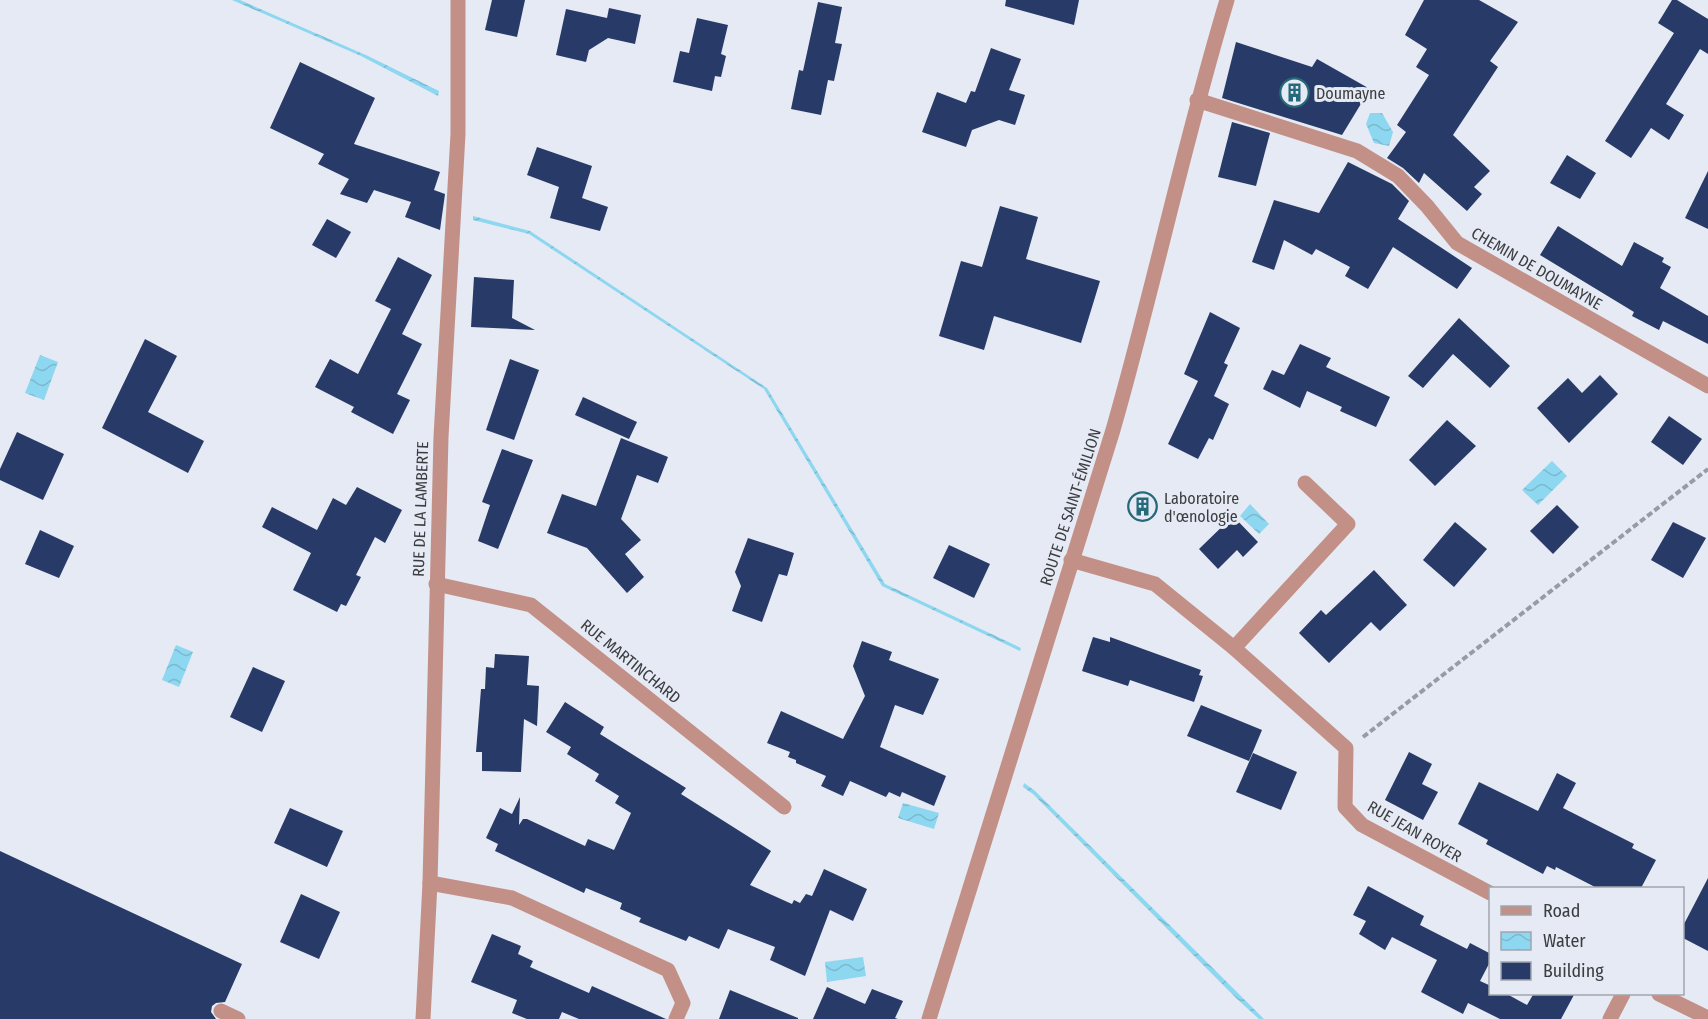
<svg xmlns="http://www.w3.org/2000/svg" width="1708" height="1019" viewBox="0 0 1708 1019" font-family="'Fira Sans Condensed',sans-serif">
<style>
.water{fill:url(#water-waves)}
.building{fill:#283a67}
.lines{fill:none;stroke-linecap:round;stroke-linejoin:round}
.path{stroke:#979ba2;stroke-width:4;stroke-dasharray:6 3;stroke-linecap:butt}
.minor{stroke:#c39087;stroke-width:15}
.labels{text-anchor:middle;stroke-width:6;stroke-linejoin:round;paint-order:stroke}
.poi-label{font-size:16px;fill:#3b3d40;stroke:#e5eaf4;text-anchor:start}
.street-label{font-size:16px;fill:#3b3d40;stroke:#e5eaf4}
</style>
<defs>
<pattern id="water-waves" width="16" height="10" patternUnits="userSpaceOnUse" patternTransform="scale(1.5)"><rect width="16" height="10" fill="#8dd7f0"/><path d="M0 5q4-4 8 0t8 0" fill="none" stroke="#7bb9cf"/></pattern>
</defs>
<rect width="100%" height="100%" fill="#e5eaf4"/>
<g class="water">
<polygon points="232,0 240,0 368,56 439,91 438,96 361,56"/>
<polygon points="1370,113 1382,113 1393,132 1389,146 1374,143 1366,124"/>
<polygon points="473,216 530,231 767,388 885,584 1021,648 1020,651 882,586 764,389 529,234 473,220"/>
<polygon points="40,355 58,362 44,400 25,393"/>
<polygon points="1552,461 1567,476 1538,505 1522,490"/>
<polygon points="1250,504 1269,524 1259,534 1240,516"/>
<polygon points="176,645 193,652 179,687 162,680"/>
<polygon points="1024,783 1034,790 1264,1019 1259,1019 1237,999 1033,794 1023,787"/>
<polygon points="903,803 939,813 934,829 898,818"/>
<polygon points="863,957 866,976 827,982 825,962"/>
</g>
<g class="building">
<polygon points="492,0 525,0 517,37 485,30"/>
<polygon points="1006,0 1079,0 1074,25 1005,6"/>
<polygon points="1424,0 1479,0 1518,22 1490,61 1498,67 1453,135 1490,171 1474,187 1482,194 1467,211 1424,173 1419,183 1403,168 1387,158 1406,132 1397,125 1429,75 1416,67 1427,49 1405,35"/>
<polygon points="1672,0 1677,0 1708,19 1708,54 1700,49 1666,104 1684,115 1669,140 1651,128 1631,158 1605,141 1674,33 1658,23"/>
<polygon points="818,2 842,7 835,43 842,44 834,81 828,80 821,115 791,109 799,70 803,71"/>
<polygon points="609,8 641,15 635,44 608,38 589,50 586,62 556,55 566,9 607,18"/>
<polygon points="697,18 728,25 721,54 726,56 721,77 715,76 712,91 673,82 680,51 689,53"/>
<polygon points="1236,42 1312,67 1317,59 1370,89 1342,135 1222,98"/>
<polygon points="991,48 1021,59 1009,90 1025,95 1015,125 999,120 972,130 966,147 922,132 937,92 966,103 971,91 975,92"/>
<polygon points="300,62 375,98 354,144 440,172 434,190 445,194 440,230 405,217 411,202 374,190 367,203 340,194 349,179 318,164 324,154 270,128"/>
<polygon points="1232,122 1270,133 1256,186 1218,177"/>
<polygon points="537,147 592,166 582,198 608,207 600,231 550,218 559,187 527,175"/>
<polygon points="1567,155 1596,173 1580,199 1550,183"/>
<polygon points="1348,162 1392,184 1409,201 1398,219 1472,268 1457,289 1393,247 1368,289 1345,276 1350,267 1316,249 1312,255 1284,240 1274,270 1252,262 1274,200 1319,213"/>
<polygon points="1708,171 1708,229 1685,218"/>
<polygon points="1000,206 1038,217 1026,259 1100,281 1081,343 994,316 984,350 939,336 961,261 982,267"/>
<polygon points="327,219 351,232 336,258 312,245"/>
<polygon points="1558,226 1622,266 1634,242 1664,258 1662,262 1671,267 1660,288 1708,316 1708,344 1663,321 1659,330 1632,316 1634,312 1540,255"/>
<polygon points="398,257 432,275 402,334 422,344 397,394 410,400 393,434 351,412 354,407 315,387 330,359 358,374 391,309 375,301"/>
<polygon points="474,277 514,280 512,318 535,330 471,327"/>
<polygon points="1210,312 1240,328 1224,363 1228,365 1214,396 1229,404 1213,440 1209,438 1198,459 1168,444 1198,381 1184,374"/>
<polygon points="1459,318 1510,366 1490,388 1453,354 1423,388 1408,376"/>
<polygon points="145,339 177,356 148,412 204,441 188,473 102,428"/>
<polygon points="1300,344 1331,358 1326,367 1390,397 1376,427 1340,411 1342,407 1307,391 1300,408 1263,389 1272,370 1284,375"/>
<polygon points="510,359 539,370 514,440 486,430"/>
<polygon points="1600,375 1618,394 1569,443 1537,408 1568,378 1582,393"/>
<polygon points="583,397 637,422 629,439 575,415"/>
<polygon points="1669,416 1702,439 1683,465 1651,442"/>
<polygon points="1447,420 1476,446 1435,486 1409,460"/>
<polygon points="17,432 64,454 43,500 0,480 0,469"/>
<polygon points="621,438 668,457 658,483 637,475 621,519 641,540 625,554 644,577 627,593 587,548 547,533 562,494 596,506"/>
<polygon points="502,449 533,460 498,549 478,541 490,505 482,502"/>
<polygon points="357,487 402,510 385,543 375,537 356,575 361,577 346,606 341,604 337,612 293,590 311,553 262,527 272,507 317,530 333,498 346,505"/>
<polygon points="1557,505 1579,527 1553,554 1530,531"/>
<polygon points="1233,516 1258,542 1243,557 1237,550 1218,569 1199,549"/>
<polygon points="1455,522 1487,549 1454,587 1423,560"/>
<polygon points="1673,522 1706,538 1683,578 1651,560"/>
<polygon points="40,530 74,546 59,578 25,564"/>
<polygon points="748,538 794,553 787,576 779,574 762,622 732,611 741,586 735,572"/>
<polygon points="949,545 990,564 974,598 933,578"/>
<polygon points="1374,570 1407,605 1380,631 1371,622 1329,663 1299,633 1321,610 1326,615"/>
<polygon points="1093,637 1110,642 1110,637 1201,670 1199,675 1203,676 1194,702 1130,680 1128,686 1082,671"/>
<polygon points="862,641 892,652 889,660 939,679 923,715 895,705 880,747 946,776 934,806 902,792 900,797 889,792 886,797 850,781 843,796 821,786 826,776 796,763 796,760 788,757 790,752 767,743 781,711 843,739 865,696 853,666"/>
<polygon points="495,654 529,656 527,685 539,686 537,726 524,719 521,772 482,771 482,752 476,752 481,689 485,689 486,667 494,668"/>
<polygon points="253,667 285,681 262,732 230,717"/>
<polygon points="565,702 604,727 600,734 686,788 681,794 771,851 750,885 792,904 794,900 800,903 806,894 812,896 824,869 867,889 853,921 830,910 805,976 770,960 775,947 728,929 719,949 689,936 686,941 639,922 641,918 620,909 622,903 586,888 584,893 495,851 498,844 486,838 500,808 512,814 520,797 519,825 523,819 527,819 585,846 588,839 614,850 631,813 615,803 619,796 595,781 599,774 567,754 571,747 546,732"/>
<polygon points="1201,705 1262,730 1249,761 1187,736"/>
<polygon points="1409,752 1432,764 1422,784 1438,792 1423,820 1385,800"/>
<polygon points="1253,753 1297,772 1281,810 1236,792"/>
<polygon points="1557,773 1576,783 1563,808 1634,844 1632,848 1656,860 1641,888 1597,888 1556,867 1555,870 1547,866 1543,874 1486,844 1488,840 1458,824 1479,782 1538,811"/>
<polygon points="290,808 343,831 327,867 274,843"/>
<polygon points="0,851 242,964 225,1002 216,1003 212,1006 211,1012 216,1019 0,1019"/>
<polygon points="1708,878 1708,951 1683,938 1683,926"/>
<polygon points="1368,886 1424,916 1420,925 1467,949 1470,943 1491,954 1491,960 1480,981 1491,986 1491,993 1505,993 1527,1005 1534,993 1575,993 1561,1019 1500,1019 1468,1003 1463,1014 1421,992 1437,960 1392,937 1385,950 1359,934 1366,921 1353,915"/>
<polygon points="301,894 340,912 319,959 280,942"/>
<polygon points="492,934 521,946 518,954 533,961 530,967 589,993 592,986 666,1019 579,1019 562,1012 559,1019 527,1019 512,1013 517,1000 471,982"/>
<polygon points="827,987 865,1004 872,989 903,1001 895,1018 898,1019 813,1019"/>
<polygon points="730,990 798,1018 798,1019 719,1019"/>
</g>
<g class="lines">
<polyline class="path" points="1363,737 1708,469"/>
<g class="minor">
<polyline points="1197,100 1357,151 1398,176 1427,206 1457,243 1708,386"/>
<polyline points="1071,560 1155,584 1234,648 1346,748 1345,807 1362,825 1490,893"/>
<polyline points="436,584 531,605 784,807"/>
<polyline points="1234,648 1348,524 1305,483"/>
<polyline points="430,883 512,898 668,970 683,1003 676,1019"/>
<polyline points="1659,994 1708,1018"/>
<polyline points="221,1011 238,1019"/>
<polyline points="423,1019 430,883 441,437 458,134 458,0"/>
<path d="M929,1019L1113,430C1154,287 1184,142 1227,0"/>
<polyline points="1610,1019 1623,994"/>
</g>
</g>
<defs>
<symbol id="building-ring" viewBox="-11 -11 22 22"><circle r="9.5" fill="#e5eaf4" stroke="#25697a" stroke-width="1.5"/><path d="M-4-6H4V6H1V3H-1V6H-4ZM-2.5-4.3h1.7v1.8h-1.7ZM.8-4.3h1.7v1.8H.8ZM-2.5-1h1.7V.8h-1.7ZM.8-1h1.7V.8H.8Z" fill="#25697a"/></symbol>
</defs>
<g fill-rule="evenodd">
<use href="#building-ring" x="1278" y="76" width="33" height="33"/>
<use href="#building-ring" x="1126" y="490" width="33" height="33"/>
</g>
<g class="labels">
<g class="poi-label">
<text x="1316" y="99">Doumayne</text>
<text x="1164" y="504">Laboratoire<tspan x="1164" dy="18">d'œnologie</tspan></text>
</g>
<g class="street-label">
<text transform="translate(1537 268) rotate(30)" y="6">CHEMIN DE DOUMAYNE</text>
<text transform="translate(1070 507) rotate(-72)" y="6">ROUTE DE SAINT-ÉMILION</text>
<text transform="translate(420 509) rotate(-88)" y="6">RUE DE LA LAMBERTE</text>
<text transform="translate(631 661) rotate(39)" y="6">RUE MARTINCHARD</text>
<text transform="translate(1415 831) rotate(30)" y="6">RUE JEAN ROYER</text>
</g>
</g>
<rect x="1489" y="887" width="195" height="108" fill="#e5eaf4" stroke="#a1a5ac" stroke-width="1.5"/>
<rect x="1501" y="906" width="30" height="9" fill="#c39087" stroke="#a1a5ac" stroke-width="1.5"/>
<text x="1543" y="917" font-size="18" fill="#3b3d40">Road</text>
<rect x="1501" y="932" width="30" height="18" fill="url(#water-waves)" stroke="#a1a5ac" stroke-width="1.5"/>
<text x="1543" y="947" font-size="18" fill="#3b3d40">Water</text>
<rect x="1501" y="962" width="30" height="18" fill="#283a67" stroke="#a1a5ac" stroke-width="1.5"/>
<text x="1543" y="977" font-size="18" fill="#3b3d40">Building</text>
</svg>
